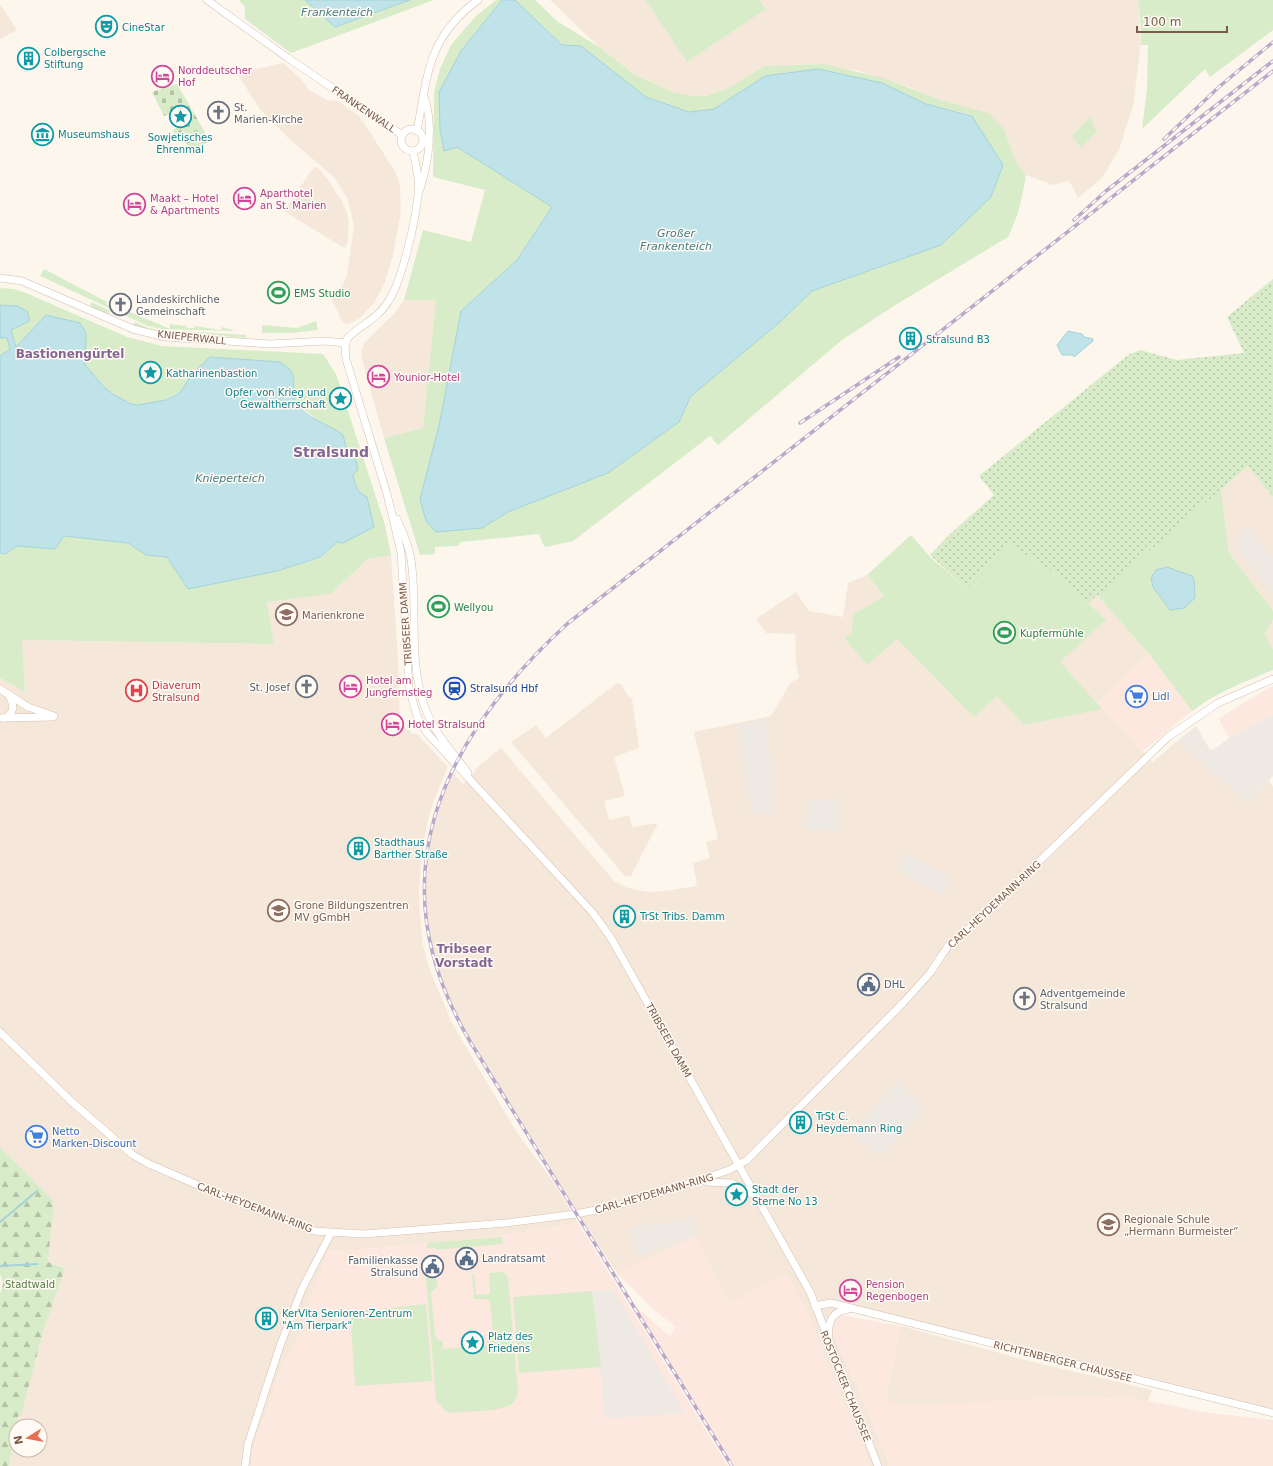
<svg xmlns="http://www.w3.org/2000/svg" width="1273" height="1466" viewBox="0 0 1273 1466" font-family="'DejaVu Sans',sans-serif">
<style>
.residential{fill:#f5e8da}
.commercial{fill:#fde8e0}
.industrial{fill:#efe9e4}
.green{fill:#d8ecc9}
.forest{fill:url(#forest-firs)}
.cemetery{fill:url(#cemetery-stones)}
.garden{fill:url(#garden-dots)}
.water{fill:#bfe3e8;stroke:#a5d3da}
.lines{fill:none;stroke-linecap:round;stroke-linejoin:round}
.stream{stroke:#a5d3da;stroke-width:2}
.tertiary-casing{stroke:#d1beb0;stroke-width:8}
.secondary-casing{stroke:#d6c0b0;stroke-width:8}
.tertiary{stroke:#fff;stroke-width:7}
.secondary{stroke:#fff;stroke-width:7}
.rail-casing{stroke:#b9a8c9;stroke-width:3.5}
.rail{stroke:#fffaf3;stroke-width:2;stroke-dasharray:6;stroke-linecap:butt}
.labels{text-anchor:middle;stroke-width:3;stroke-linejoin:round;paint-order:stroke}
.culture-label{font-size:10px;fill:#0d838f;stroke:#fffaf3;text-anchor:start}
.hotel-label{font-size:10px;fill:#b23c85;stroke:#fffaf3;text-anchor:start}
.worship-label{font-size:10px;fill:#5b616d;stroke:#fffaf3;text-anchor:start}
.street-label{font-size:10px;fill:#7a5c4d;stroke:#fffaf3}
.leisure-label{font-size:10px;fill:#27864d;stroke:#fffaf3;text-anchor:start}
.education-label{font-size:10px;fill:#785e54;stroke:#fffaf3;text-anchor:start}
.health-label{font-size:10px;fill:#be3a42;stroke:#fffaf3;text-anchor:start}
.transit-label{font-size:10px;fill:#164399;stroke:#fffaf3;text-anchor:start}
.shop-label{font-size:10px;fill:#366cbe;stroke:#fffaf3;text-anchor:start}
.service-label{font-size:10px;fill:#4e5e75;stroke:#fffaf3;text-anchor:start}
.park-label{font-size:10px;fill:#537a41;stroke:#fffaf3}
.water-label{font-size:11px;font-style:italic;fill:#437c86;stroke:#fffaf3}
.quarter-label{font-size:12px;font-weight:bold;fill:#846695;stroke:#fffaf3}
.district-label{font-size:14px;font-weight:bold;fill:#846695;stroke:#fffaf3}
</style>
<defs>
<pattern id="forest-firs" width="22" height="20" patternUnits="userSpaceOnUse"><rect width="22" height="20" fill="#d8ecc9"/><path d="M5 1l3.5 6h-7zM16 11l3.5 6h-7z" fill="#b4c2a5"/></pattern>
<pattern id="cemetery-stones" width="16" height="16" patternUnits="userSpaceOnUse"><rect width="16" height="16" fill="#d8ecc9"/><path d="M2 7V4a2 2 0 0 1 4 0v3zM10 15v-3a2 2 0 0 1 4 0v3z" fill="#b4c2a5"/></pattern>
<pattern id="garden-dots" width="8" height="8" patternUnits="userSpaceOnUse"><rect width="8" height="8" fill="#d8ecc9"/><path d="M2 2h.1M6 6h.1" fill="none" stroke="#b4c2a5" stroke-width="1.8" stroke-linecap="round"/></pattern>
</defs>
<rect width="100%" height="100%" fill="#fdf6ec"/>
<g class="residential">
<polygon points="550,0 1138,0 1141,42 1133,106 1119,150 1102,178 1078,198 1073,187 1068,181 1053,185 1026,175 1017,164 1004,129 909,87 858,71 816,64 764,66 729,88 706,96 693,96 673,92 635,75 599,47"/>
<polygon points="0,4 17,30 0,39"/>
<polygon points="283,63 299,77 309,90 327,100 338,101 360,117 395,171 400,185 401,211 393,255 384,285 374,303 360,318 348,324 343,323 331,298 342,286 347,276 354,226 348,200 334,177 287,137 259,108 235,70 257,69"/>
<polygon points="314,167 317,167 329,181 341,200 347,213 349,222 348,239 346,246 344,248 284,211"/>
<polygon points="404,300 436,300 423,428 384,438 361,356 362,350 364,343 395,313"/>
<polygon points="1248,466 1273,497 1273,611 1229,553 1221,489"/>
<polygon points="391,555 398,657 400,723 413,734 417,734 448,767 434,800 427,824 421,859 419,888 420,916 423,945 429,968 452,1023 477,1066 518,1134 554,1183 578,1223 494,1237 347,1251 329,1250 309,1302 299,1334 282,1366 252,1452 252,1466 9,1466 16,1427 16,1450 40,1450 40,1426 16,1426 19,1414 21,1415 43,1332 65,1267 48,1262 54,1201 0,1147 0,678 25,692 21,640 274,644 267,602 330,594 368,559"/>
<polygon points="867,575 884,596 854,614 867,665 897,638 904,646 1063,578 1086,605 1097,595 1149,654 1098,703 1153,762 1177,741 1248,804 1269,781 1273,787 1273,1413 853,1310 841,1315 834,1325 833,1335 860,1391 890,1466 870,1466 806,1309 728,1304 697,1237 617,1273 573,1206 494,1078 459,1019 444,989 430,944 427,916 426,889 428,859 432,830 440,804 453,773 463,784 475,772 475,769 501,748 614,881 628,888 649,892 665,891 697,886 693,863 710,858 706,842 718,839 694,732 771,716 791,682 799,678 796,662 795,634 766,633 756,619 796,592 809,611 843,617 848,583"/>
<polygon points="1273,620 1273,649 1265,634"/>
<polygon points="617,683 622,685 627,695 632,698 639,748 614,757 625,796 604,801 609,820 629,815 632,827 658,823 631,876 625,876 511,742 536,725 546,738"/>
<polygon points="901,1326 1025,1360 1152,1390 1148,1401 1140,1399 902,1406 885,1404"/>
</g>
<g class="commercial">
<polygon points="1149,654 1192,711 1143,751 1098,703"/>
<polygon points="1273,686 1273,715 1229,738 1219,719 1238,706"/>
<polygon points="578,1223 728,1466 252,1466 252,1452 282,1366 299,1334 309,1302 329,1250 347,1251 494,1237"/>
<polygon points="697,1237 728,1304 787,1273 806,1309 870,1466 735,1466 633,1304 670,1336 676,1327 654,1310 617,1273"/>
<polygon points="841,1315 901,1326 885,1404 902,1406 1069,1397 1140,1399 1202,1412 1273,1420 1273,1466 890,1466 860,1391 833,1335 834,1325"/>
</g>
<g class="industrial">
<polygon points="1247,526 1273,558 1273,595 1234,545"/>
<polygon points="1273,715 1273,776 1248,804 1177,741 1196,726 1210,750 1216,748 1229,738"/>
<polygon points="768,719 774,814 751,813 737,725"/>
<polygon points="840,799 840,831 804,830 808,801"/>
<polygon points="906,852 952,880 941,894 897,869"/>
<polygon points="898,1082 924,1109 881,1157 851,1133"/>
<polygon points="691,1217 696,1235 639,1257 630,1230 660,1221 662,1225"/>
<polygon points="613,1289 685,1413 605,1419 592,1291"/>
</g>
<g class="green">
<polygon points="239,0 305,0 335,27 410,0 434,0 291,53 245,19 245,7"/>
<path d="M496,0H502L461,51L444,151L457,147L552,207L517,260L461,311L439,426L482,528L508,512L608,473L679,422L691,396L779,323L812,291L941,245L972,115L926,104L882,83L765,76L714,109L689,112L646,97L581,47L562,45L515,0H535L557,21L599,47L635,75L673,92L693,96H706L729,88L764,66L824,64L883,78L941,100L988,113L1004,129L1017,164L1026,175C1022,198 1019,215 1008,237L897,304L842,340L718,445L710,436L573,541L546,547L544,546L539,534L461,542L458,546L435,547V554L420,555L384,438L423,428L436,300H404L423,230L471,242L485,190L433,177L434,92L440,69L451,45L475,17Z"/>
<polygon points="647,0 759,0 766,9 687,62 646,1"/>
<polygon points="1138,0 1273,0 1273,30 1210,77 1205,69 1142,129 1147,88 1148,45 1141,45 1141,28"/>
<polygon points="1091,116 1093,125 1097,131 1081,148 1072,136"/>
<polygon points="44,269 107,302 106,304 112,307 113,305 168,328 170,329 170,324 187,326 187,328 194,328 195,326 221,330 222,327 233,330 233,331 162,329 148,326 40,276"/>
<path d="M0,288L14,289L26,293L127,337L162,346L323,354L336,374L385,525L391,555L368,559L330,594L267,602L274,644L22,640L25,692L0,678V553L5,554L17,546L55,549L64,536L128,543L146,555L167,557L188,589L277,571L321,558L337,542L362,495L356,487L353,475L358,470L348,454L343,435L321,423L297,404C289,385 301,374 279,362L182,390L166,400L138,405L131,404L114,395L104,387L85,365L86,345L16,347L11,330L30,321L17,306L0,305Z"/>
<polygon points="92,302 110,311 108,315 90,306"/>
<polygon points="316,321 318,330 291,333 262,333 262,325 297,328"/>
<polygon points="135,322 148,328 162,330 246,335 246,338 163,331 133,326"/>
<polygon points="0,338 7,338 10,349 0,356"/>
<path d="M1221,489L1229,553L1273,611V620L1265,634L1273,649V670C1244,682 1217,692 1192,711L1149,654L1097,595Z"/>
<polygon points="911,535 930,557 967,589 1010,545 1063,578 1086,605 1089,604 1106,620 1060,662 1102,709 1024,725 997,696 974,717 897,639 867,665 846,640 846,635 851,635 854,614 884,596 867,575"/>
<polygon points="407,594 413,670 412,670"/>
<polygon points="502,1237 503,1244 436,1250 436,1248 427,1248 427,1243"/>
<path d="M503,1272L508,1277L518,1391C517,1395 516,1400 513,1403C504,1412 465,1411 451,1413L445,1411L436,1401L426,1278L436,1277L438,1286L431,1293L435,1334L438,1341H443V1349L488,1345L487,1339L493,1333L490,1302L487,1299H474L472,1274H474L476,1295L490,1294L489,1273Z"/>
<polygon points="592,1291 601,1367 519,1373 513,1297"/>
<polygon points="426,1304 432,1381 355,1386 350,1312"/>
</g>
<polygon class="forest" points="0,1147 54,1201 48,1262 65,1268 43,1332 21,1416 19,1414 18,1418 9,1466 0,1466 0,1294 3,1284 0,1273"/>
<polygon class="cemetery" points="177,84 210,141 193,150 172,131 187,120 182,109 164,116 152,92"/>
<polygon class="garden" points="1273,279 1273,497 1248,466 1086,605 1063,578 1010,545 967,589 930,555 949,535 994,495 979,476 1128,355 1140,350 1177,360 1244,353 1227,317"/>
<g class="water">
<polygon points="305,0 410,0 335,27"/>
<polygon points="502,0 515,0 562,45 581,46 646,97 689,112 714,109 765,76 818,69 882,83 926,104 972,116 1003,165 991,197 941,245 812,291 779,323 691,396 679,422 608,473 508,512 482,528 436,532 426,521 420,499 439,426 461,311 517,260 552,207 457,147 444,151 440,129 439,92 461,51"/>
<path d="M0,305L17,306L27,311L30,321L11,330L16,347L46,315L80,323L86,333L85,365L104,387L114,395L131,404L138,405L166,400L176,395L182,390L192,374L210,357L279,362C305,375 286,389 298,405C309,420 329,424 343,435L348,454L356,460L358,470L353,475C355,485 357,493 367,497L374,527L343,543L337,542L321,557L277,571L188,589L167,557L146,555L128,543L64,536L55,549L17,546L5,554L0,553V356L10,349L7,338H0Z"/>
<polygon points="1068,331 1082,334 1084,337 1093,339 1093,341 1074,357 1073,355 1062,355 1057,345"/>
<polygon points="1167,567 1192,576 1194,580 1195,598 1184,608 1170,610 1153,587 1151,578 1156,570"/>
</g>
<g class="lines">
<g class="stream">
<polyline points="0,1222 37,1191"/>
<polyline points="0,1266 38,1264"/>
</g>
<defs>
<g id="tertiary">
<polyline points="207,0 288,58 402,135"/>
<polyline points="0,278 22,281 133,329 165,337 270,344 325,341 346,343"/>
<polyline points="815,1306 831,1303 1273,1413"/>
<path d="M829,1338C827,1322 832,1311 849,1309"/>
<polyline points="245,1466 248,1444 280,1346 302,1289 331,1233"/>
</g>
<g id="secondary">
<circle cx="412" cy="140" r="11"/>
<path d="M417,131C428,74 427,38 478,0"/>
<path d="M413,151C416,166 420,181 418,196C415,223 402,281 388,302C376,321 359,325 347,339L345,346L346,359L387,494L401,552L409,688L417,716L427,733L593,913L611,938L810,1292L878,1466"/>
<path d="M420,189C429,161 434,124 424,96"/>
<path d="M397,519C404,535 411,551 412,568C417,613 409,661 424,705C433,732 452,751 468,773"/>
<polyline points="0,689 28,707 54,716"/>
<polyline points="0,718 53,717"/>
<path d="M4,718C16,713 14,704 8,694"/>
<polyline points="0,1032 72,1102 133,1155 149,1164 230,1199 314,1231 363,1234 506,1223 576,1214 611,1207 667,1191 729,1170 747,1160 903,1003 930,973 948,946 974,924 1168,737 1218,703 1273,679"/>
<polyline points="701,1180 708,1182 732,1183 754,1195"/>
</g>
</defs>
<use href="#tertiary" class="tertiary-casing"/>
<use href="#secondary" class="secondary-casing"/>
<use href="#tertiary" class="tertiary"/>
<use href="#secondary" class="secondary"/>
<defs>
<g id="rail">
<polyline points="1164,139 1220,86 1273,42"/>
<polyline points="1074,220 1106,191 1273,61"/>
<polyline points="800,423 899,357"/>
<path d="M732,1466L471,1043C374,881 439,742 567,624L1273,71"/>
</g>
</defs>
<use href="#rail" class="rail-casing"/>
<use href="#rail" class="rail"/>
</g>
<defs>
<symbol id="theatre-ring" viewBox="-11 -11 22 22"><circle r="9.5" fill="#fffaf3" stroke="#0f9aa8" stroke-width="1.5"/><path d="M-5-5.5Q0-4 5-5.5V0Q5 5 0 6Q-5 5-5 0ZM-3.3-2.5H-1v1.5H-3.3ZM1-2.5H3.3v1.5H1ZM-2.8 1Q0 5.5 2.8 1Z" fill="#0f9aa8"/></symbol>
<symbol id="building-ring" viewBox="-11 -11 22 22"><circle r="9.5" fill="#fffaf3" stroke="#0f9aa8" stroke-width="1.5"/><path d="M-4-6H4V6H1V3H-1V6H-4ZM-2.5-4.3h1.7v1.8h-1.7ZM.8-4.3h1.7v1.8H.8ZM-2.5-1h1.7V.8h-1.7ZM.8-1h1.7V.8H.8Z" fill="#0f9aa8"/></symbol>
<symbol id="hotel-ring" viewBox="-11 -11 22 22"><circle r="9.5" fill="#fffaf3" stroke="#d1479c" stroke-width="1.5"/><path d="M-6-4.5h1.5V1H6V5H4.5V3h-9V5H-6ZM-4 0a1.8 1.8 0 1 1 3.6 0ZM.5 0V-2.5h3Q6-2.5 6 0Z" fill="#d1479c"/></symbol>
<symbol id="church-ring" viewBox="-11 -11 22 22"><circle r="9.5" fill="#fffaf3" stroke="#6b7280" stroke-width="1.5"/><path d="M-1.2-6h2.4v3.5h3.3v2.4h-3.3V6h-2.4V-.1h-3.3v-2.4h3.3Z" fill="#6b7280"/></symbol>
<symbol id="sight-ring" viewBox="-11 -11 22 22"><circle r="9.5" fill="#fffaf3" stroke="#0f9aa8" stroke-width="1.5"/><path d="M0-6L1.8-2.2L6-1.7L2.9 1.2L3.7 5.4L0 3.3L-3.7 5.4L-2.9 1.2L-6-1.7L-1.8-2.2Z" fill="#0f9aa8"/></symbol>
<symbol id="museum-ring" viewBox="-11 -11 22 22"><circle r="9.5" fill="#fffaf3" stroke="#0f9aa8" stroke-width="1.5"/><path d="M0-6L6-3V-2H-6V-3ZM-5-1h2V3h-2ZM-1-1h2V3h-2ZM3-1h2V3H3ZM-6 4H6V6H-6Z" fill="#0f9aa8"/></symbol>
<symbol id="stadium-ring" viewBox="-11 -11 22 22"><circle r="9.5" fill="#fffaf3" stroke="#2e9e5b" stroke-width="1.5"/><path d="M0-5a6.5 5 0 1 0 0 10a6.5 5 0 1 0 0-10ZM-3.5-1.8h7v3.6h-7Z" fill="#2e9e5b"/></symbol>
<symbol id="school-ring" viewBox="-11 -11 22 22"><circle r="9.5" fill="#fffaf3" stroke="#8d6e63" stroke-width="1.5"/><path d="M0-5L7-2L0 1L-7-2ZM-4 1L0 2.5L4 1V4Q0 6-4 4Z" fill="#8d6e63"/></symbol>
<symbol id="station-ring" viewBox="-11 -11 22 22"><circle r="9.5" fill="#fffaf3" stroke="#1a4fb4" stroke-width="1.5"/><path d="M-3-6H3Q5-6 5-4V2Q5 4 3 4L4.5 6H3L1.5 4h-3L-3 6H-4.5L-3 4Q-5 4-5 2V-4Q-5-6-3-6ZM-3.5-4v3h7v-3ZM-3.5 1v1.5H-2V1ZM2 1v1.5H3.5V1Z" fill="#1a4fb4"/></symbol>
<symbol id="hospital-ring" viewBox="-11 -11 22 22"><circle r="9.5" fill="#fffaf3" stroke="#e0444e" stroke-width="1.5"/><path d="M-5-5h3v3.5h4V-5h3V5h-3V1.5h-4V5h-3Z" fill="#e0444e"/></symbol>
<symbol id="supermarket-ring" viewBox="-11 -11 22 22"><circle r="9.5" fill="#fffaf3" stroke="#3f7fe0" stroke-width="1.5"/><path d="M-6-5.5h2.5l.6 2H6L4.5 2H-2.5L-4.4-4H-6ZM-1.5 3.2a1.3 1.3 0 1 0 .1 0ZM3 3.2a1.3 1.3 0 1 0 .1 0Z" fill="#3f7fe0"/></symbol>
<symbol id="civic-ring" viewBox="-11 -11 22 22"><circle r="9.5" fill="#fffaf3" stroke="#5c6f8a" stroke-width="1.5"/><path d="M-.6-6.5H3V-4.5H.6V-3L4-1V1h2V6H-6V1h2V-1L-.6-3ZM-1.2 2.5V6h2.4V2.5Z" fill="#5c6f8a"/></symbol>
</defs>
<g fill-rule="evenodd">
<use href="#theatre-ring" x="94" y="14" width="25" height="25"/>
<use href="#building-ring" x="16" y="46" width="25" height="25"/>
<use href="#hotel-ring" x="150" y="64" width="25" height="25"/>
<use href="#church-ring" x="206" y="100" width="25" height="25"/>
<use href="#sight-ring" x="168" y="104" width="25" height="25"/>
<use href="#museum-ring" x="30" y="122" width="25" height="25"/>
<use href="#hotel-ring" x="232" y="186" width="25" height="25"/>
<use href="#hotel-ring" x="122" y="192" width="25" height="25"/>
<use href="#stadium-ring" x="266" y="280" width="25" height="25"/>
<use href="#church-ring" x="108" y="292" width="25" height="25"/>
<use href="#building-ring" x="898" y="326" width="25" height="25"/>
<use href="#sight-ring" x="138" y="360" width="25" height="25"/>
<use href="#hotel-ring" x="366" y="364" width="25" height="25"/>
<use href="#sight-ring" x="328" y="386" width="25" height="25"/>
<use href="#stadium-ring" x="426" y="594" width="25" height="25"/>
<use href="#school-ring" x="274" y="602" width="25" height="25"/>
<use href="#stadium-ring" x="992" y="620" width="25" height="25"/>
<use href="#hotel-ring" x="338" y="674" width="25" height="25"/>
<use href="#church-ring" x="294" y="674" width="25" height="25"/>
<use href="#station-ring" x="442" y="676" width="25" height="25"/>
<use href="#hospital-ring" x="124" y="678" width="25" height="25"/>
<use href="#supermarket-ring" x="1124" y="684" width="25" height="25"/>
<use href="#hotel-ring" x="380" y="712" width="25" height="25"/>
<use href="#building-ring" x="346" y="836" width="25" height="25"/>
<use href="#school-ring" x="266" y="898" width="25" height="25"/>
<use href="#building-ring" x="612" y="904" width="25" height="25"/>
<use href="#civic-ring" x="856" y="972" width="25" height="25"/>
<use href="#church-ring" x="1012" y="986" width="25" height="25"/>
<use href="#building-ring" x="788" y="1110" width="25" height="25"/>
<use href="#supermarket-ring" x="24" y="1124" width="25" height="25"/>
<use href="#sight-ring" x="724" y="1182" width="25" height="25"/>
<use href="#school-ring" x="1096" y="1212" width="25" height="25"/>
<use href="#civic-ring" x="454" y="1246" width="25" height="25"/>
<use href="#civic-ring" x="420" y="1254" width="25" height="25"/>
<use href="#hotel-ring" x="838" y="1278" width="25" height="25"/>
<use href="#building-ring" x="254" y="1306" width="25" height="25"/>
<use href="#sight-ring" x="460" y="1330" width="25" height="25"/>
</g>
<g class="labels">
<g class="culture-label">
<text x="122" y="31">CineStar</text>
<text x="44" y="56">Colbergsche<tspan x="44" dy="12">Stiftung</tspan></text>
<text x="58" y="138">Museumshaus</text>
<text x="180" y="141" text-anchor="middle">Sowjetisches<tspan x="180" dy="12">Ehrenmal</tspan></text>
<text x="926" y="343">Stralsund B3</text>
<text x="166" y="377">Katharinenbastion</text>
<text x="326" y="396" text-anchor="end">Opfer von Krieg und<tspan x="326" dy="12">Gewaltherrschaft</tspan></text>
<text x="374" y="846">Stadthaus<tspan x="374" dy="12">Barther Straße</tspan></text>
<text x="640" y="920">TrSt Tribs. Damm</text>
<text x="816" y="1120">TrSt C.<tspan x="816" dy="12">Heydemann Ring</tspan></text>
<text x="752" y="1193">Stadt der<tspan x="752" dy="12">Sterne No 13</tspan></text>
<text x="282" y="1317">KerVita Senioren-Zentrum<tspan x="282" dy="12">"Am Tierpark"</tspan></text>
<text x="488" y="1340">Platz des<tspan x="488" dy="12">Friedens</tspan></text>
</g>
<g class="hotel-label">
<text x="178" y="74">Norddeutscher<tspan x="178" dy="12">Hof</tspan></text>
<text x="260" y="197">Aparthotel<tspan x="260" dy="12">an St. Marien</tspan></text>
<text x="150" y="202">Maakt – Hotel<tspan x="150" dy="12">&amp; Apartments</tspan></text>
<text x="394" y="381">Younior-Hotel</text>
<text x="366" y="684">Hotel am<tspan x="366" dy="12">Jungfernstieg</tspan></text>
<text x="408" y="728">Hotel Stralsund</text>
<text x="866" y="1288">Pension<tspan x="866" dy="12">Regenbogen</tspan></text>
</g>
<g class="worship-label">
<text x="234" y="111">St.<tspan x="234" dy="12">Marien-Kirche</tspan></text>
<text x="136" y="303">Landeskirchliche<tspan x="136" dy="12">Gemeinschaft</tspan></text>
<text x="290" y="691" text-anchor="end">St. Josef</text>
<text x="1040" y="997">Adventgemeinde<tspan x="1040" dy="12">Stralsund</tspan></text>
</g>
<g class="street-label">
<text transform="translate(364 109) rotate(34)" y="4">FRANKENWALL</text>
<text transform="translate(192 337) rotate(6)" y="4">KNIEPERWALL</text>
<text transform="translate(405 624) rotate(-94)" y="4">TRIBSEER DAMM</text>
<text transform="translate(994 904) rotate(-43)" y="4">CARL-HEYDEMANN-RING</text>
<text transform="translate(669 1040) rotate(61)" y="4">TRIBSEER DAMM</text>
<text transform="translate(654 1193) rotate(-16)" y="4">CARL-HEYDEMANN-RING</text>
<text transform="translate(255 1207) rotate(21)" y="4">CARL-HEYDEMANN-RING</text>
<text transform="translate(1063 1361) rotate(14)" y="4">RICHTENBERGER CHAUSSEE</text>
<text transform="translate(846 1386) rotate(68)" y="4">ROSTOCKER CHAUSSEE</text>
</g>
<g class="leisure-label">
<text x="294" y="297">EMS Studio</text>
<text x="454" y="611">Wellyou</text>
<text x="1020" y="637">Kupfermühle</text>
</g>
<g class="education-label">
<text x="302" y="619">Marienkrone</text>
<text x="294" y="909">Grone Bildungszentren<tspan x="294" dy="12">MV gGmbH</tspan></text>
<text x="1124" y="1223">Regionale Schule<tspan x="1124" dy="12">„Hermann Burmeister“</tspan></text>
</g>
<g class="health-label">
<text x="152" y="689">Diaverum<tspan x="152" dy="12">Stralsund</tspan></text>
</g>
<g class="transit-label">
<text x="470" y="692">Stralsund Hbf</text>
</g>
<g class="shop-label">
<text x="1152" y="700">Lidl</text>
<text x="52" y="1135">Netto<tspan x="52" dy="12">Marken-Discount</tspan></text>
</g>
<g class="service-label">
<text x="884" y="988">DHL</text>
<text x="482" y="1262">Landratsamt</text>
<text x="418" y="1264" text-anchor="end">Familienkasse<tspan x="418" dy="12">Stralsund</tspan></text>
</g>
<g class="park-label">
<text x="30" y="1288">Stadtwald</text>
</g>
<g class="water-label">
<text x="337" y="16">Frankenteich</text>
<text x="676" y="237">Großer<tspan x="676" dy="13">Frankenteich</tspan></text>
<text x="230" y="482">Knieperteich</text>
</g>
<g class="quarter-label">
<text x="70" y="358">Bastionengürtel</text>
<text x="464" y="953">Tribseer<tspan x="464" dy="14">Vorstadt</tspan></text>
</g>
<g class="district-label">
<text x="331" y="457">Stralsund</text>
</g>
</g>
<g transform="translate(28 1438) rotate(259)"><circle r="19" fill="#fffaf3" stroke="#cabbb1"/>
<path d="M0-3L7 15L0 10L-7 15Z" fill="#e76f51"/>
<text y="-6" font-size="11" font-weight="bold" text-anchor="middle" fill="#7a5c4d">N</text>
</g>
<path d="M1137 26v6h90v-6" fill="none" stroke="#7a5c4d" stroke-width="2"/>
<text x="1143" y="26" font-size="12" fill="#7a5c4d" stroke="#fffaf3" stroke-width="3" paint-order="stroke">100 m</text>
</svg>
